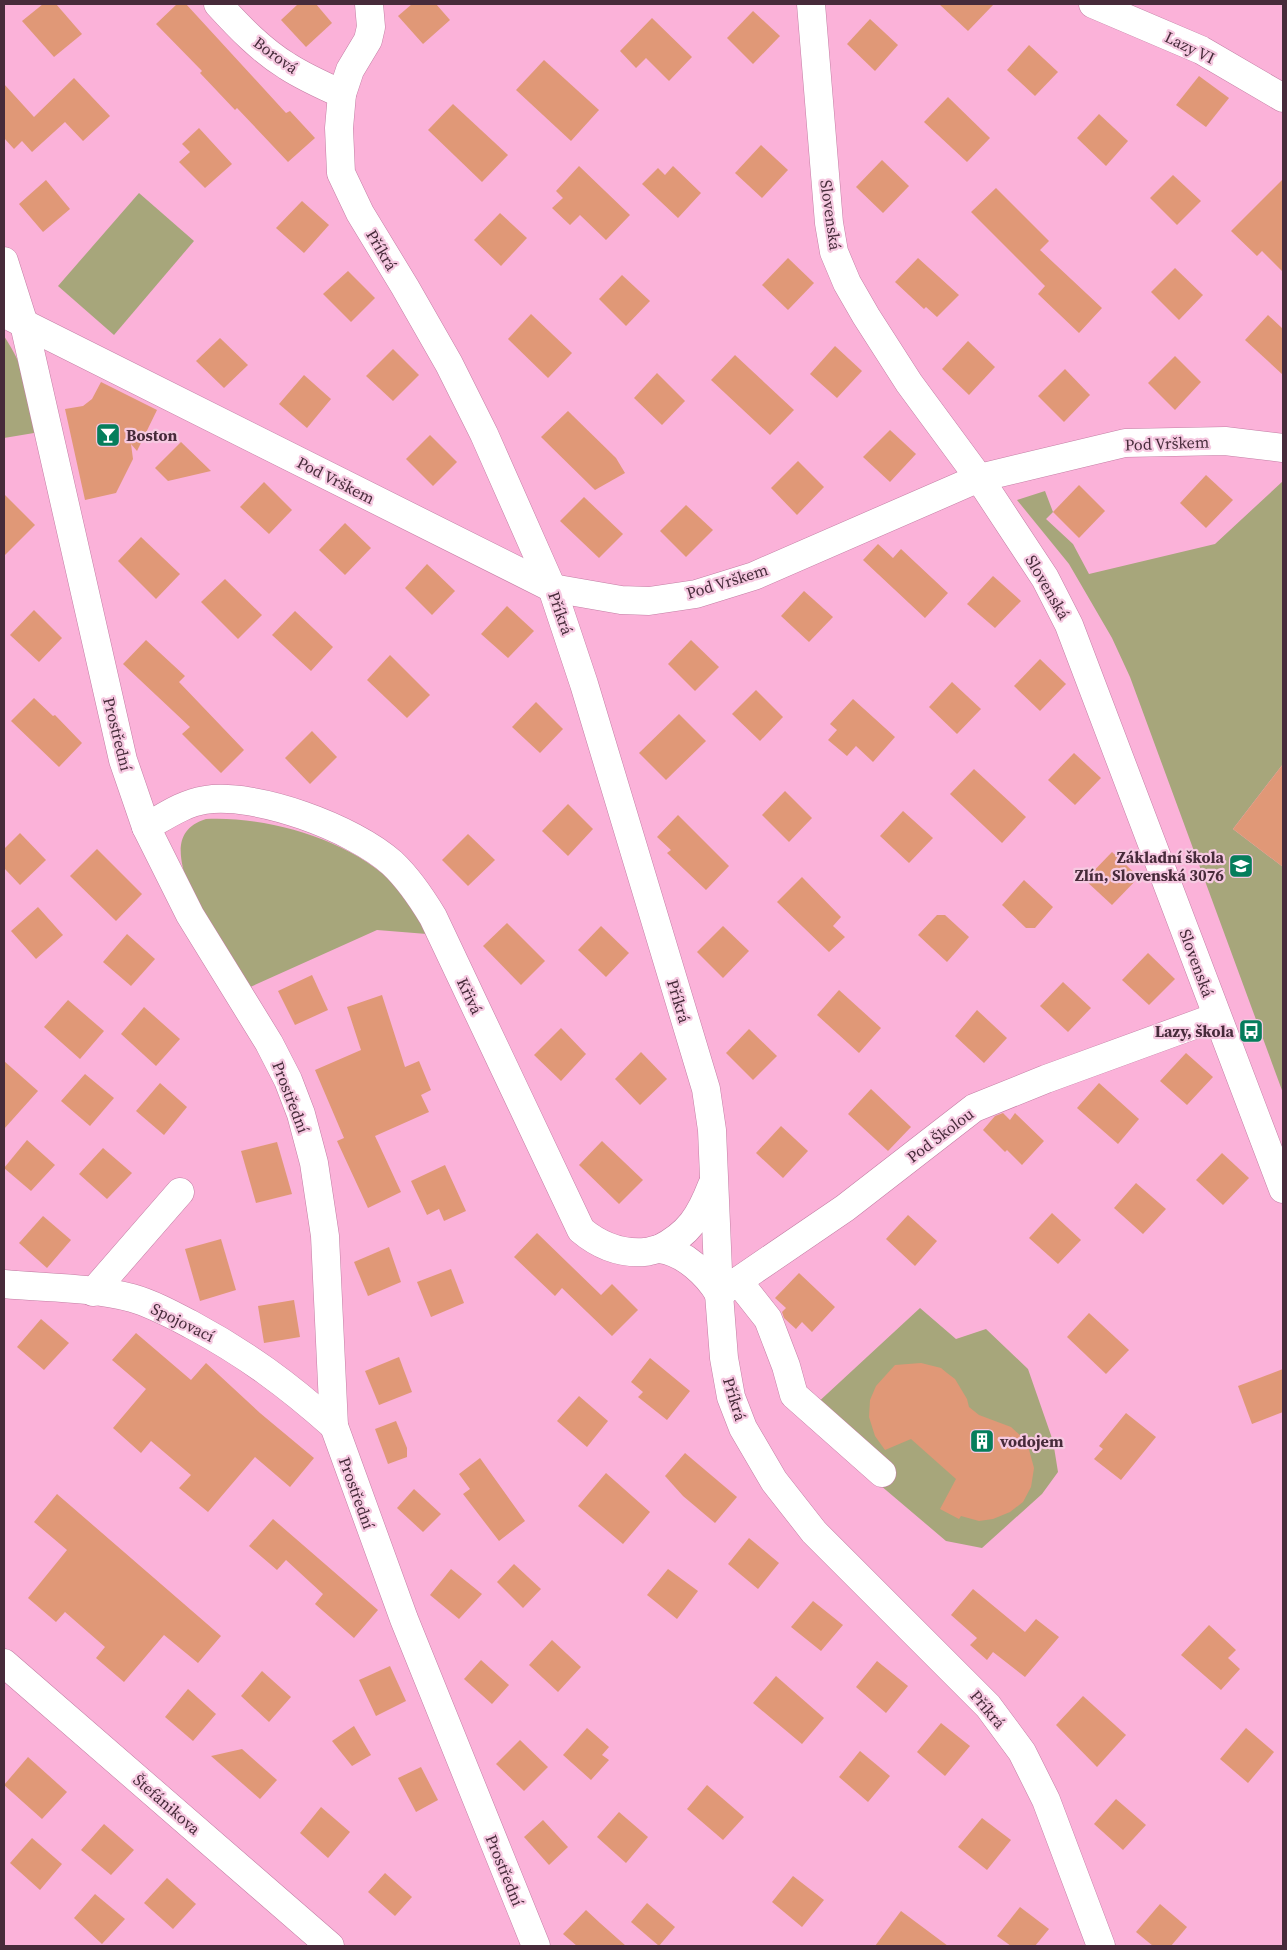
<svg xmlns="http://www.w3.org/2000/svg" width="1287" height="1950" viewBox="0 0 1287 1950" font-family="'Source Serif 4',serif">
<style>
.green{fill:#a7a67b}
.building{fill:#e09877}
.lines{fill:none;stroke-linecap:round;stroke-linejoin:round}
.minor-casing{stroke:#c37ea4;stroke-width:29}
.minor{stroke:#fff;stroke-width:28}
.labels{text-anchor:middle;stroke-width:4.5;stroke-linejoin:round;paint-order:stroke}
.street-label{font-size:16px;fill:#472b3a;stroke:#f6c9e1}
.poi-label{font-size:16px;font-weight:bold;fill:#472b3a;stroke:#f6c9e1;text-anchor:start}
</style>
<rect width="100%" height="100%" fill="#fbb2d9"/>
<g class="green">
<polygon points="139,193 194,241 114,335 58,286"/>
<path d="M4,336C25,368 31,395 40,432L4,438Z"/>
<polygon points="1283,481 1283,764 1233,829 1283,867 1283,1093 1130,677 1112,638 1069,564 1017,500 1045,491 1053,512 1046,519 1073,544 1089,574 1215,544"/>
<path d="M206,819C269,816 352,840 396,886C409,900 418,918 427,934L377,930L248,988L187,882C179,857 173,829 206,819Z"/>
<polygon points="920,1308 956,1339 986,1329 1028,1369 1053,1441 1058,1472 1042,1494 982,1548 946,1541 801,1418"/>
</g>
<g class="building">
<polygon points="43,4 56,4 82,34 54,57 22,21"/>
<polygon points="177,4 186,4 286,113 290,111 315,138 288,162 237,108 235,110 200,73 202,71 156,24"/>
<polygon points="298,4 316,4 332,23 306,47 281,20"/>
<polygon points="412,4 436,4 450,20 423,44 398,16"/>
<polygon points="939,4 994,4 968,31"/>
<polygon points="753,11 780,36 753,64 727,38"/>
<polygon points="652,18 692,57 669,81 646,58 636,68 620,51"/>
<polygon points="870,19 898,45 875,71 847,44"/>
<polygon points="1029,45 1058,72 1035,96 1007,70"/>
<polygon points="544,60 599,110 571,141 516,90"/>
<polygon points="1199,76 1229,98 1206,127 1176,105"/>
<polygon points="74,78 110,116 83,141 65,122 32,152 22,141 14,149 4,138 4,84 34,117"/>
<polygon points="948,97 990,138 967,162 924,122"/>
<polygon points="453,104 508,155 482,182 428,130"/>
<polygon points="1099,114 1128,141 1106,166 1077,138"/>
<polygon points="199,128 232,164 205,188 179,162 190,152 182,144"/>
<polygon points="761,145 788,170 762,198 735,173"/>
<polygon points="882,160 909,186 883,213 856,187"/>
<polygon points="579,166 630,215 606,240 580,215 570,225 552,208 563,198 556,191"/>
<polygon points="673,166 701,193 678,218 642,184 658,168 665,175"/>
<polygon points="1173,175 1201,201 1177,225 1150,198"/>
<polygon points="1283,179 1283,272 1262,251 1257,256 1231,231"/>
<polygon points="46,180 70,209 43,232 19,204"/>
<polygon points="996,188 1049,241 1040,250 1102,308 1079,333 1038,294 1045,286 971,212"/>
<polygon points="302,201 329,225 304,253 276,228"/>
<polygon points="500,213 527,238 501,266 474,240"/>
<polygon points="788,258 814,283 788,310 762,285"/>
<polygon points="918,258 959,295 937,317 926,307 924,309 895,282"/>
<polygon points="1175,268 1203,295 1179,320 1151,292"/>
<polygon points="348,271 375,298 351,322 323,294"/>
<polygon points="622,275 650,301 626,326 599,299"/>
<polygon points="531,314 572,353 548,378 508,339"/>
<polygon points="1268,315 1283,329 1283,375 1245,340"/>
<polygon points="220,338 248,365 224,388 196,361"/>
<polygon points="968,341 995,367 969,395 942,369"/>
<polygon points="835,346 862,371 837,398 810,374"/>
<polygon points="393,349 419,375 393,401 366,376"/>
<polygon points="735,355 794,410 770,435 711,380"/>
<polygon points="1175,356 1201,382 1175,410 1148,383"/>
<polygon points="1065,369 1090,395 1064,422 1038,396"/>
<polygon points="657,373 685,401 662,425 634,398"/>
<polygon points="304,375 331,399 307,428 279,404"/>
<polygon points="101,382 157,410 137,451 131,444 133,459 116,493 85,500 65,409 83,406 92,399"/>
<polygon points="568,411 616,458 625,473 595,490 541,437"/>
<polygon points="890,430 916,454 890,482 863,457"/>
<polygon points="430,435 457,462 433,486 406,459"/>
<polygon points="181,442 211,471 168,481 155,468"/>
<polygon points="798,461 824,487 797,515 771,488"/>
<polygon points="1206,475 1233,500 1206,528 1180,503"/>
<polygon points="264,482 292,510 269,534 240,507"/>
<polygon points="1079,485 1105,511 1079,538 1053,512"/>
<polygon points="4,494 35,525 4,556"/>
<polygon points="584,497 623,534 599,558 560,521"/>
<polygon points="686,505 713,530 686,557 660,531"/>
<polygon points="345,523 371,548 345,575 319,550"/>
<polygon points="141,537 180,574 156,599 118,561"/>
<polygon points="878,544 893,558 901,549 948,593 925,618 863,560"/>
<polygon points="427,564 455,591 432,615 405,588"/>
<polygon points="993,576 1021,601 995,628 967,604"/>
<polygon points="225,579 262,615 238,639 201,602"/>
<polygon points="804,591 833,617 809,642 781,616"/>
<polygon points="507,606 534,631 508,658 481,634"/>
<polygon points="34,610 62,638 39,662 10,635"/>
<polygon points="295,611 333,647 311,671 272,635"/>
<polygon points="146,640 185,676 179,682 244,750 221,773 182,734 190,727 123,664"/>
<polygon points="691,640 719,667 695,691 668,664"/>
<polygon points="390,655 430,695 407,718 367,680"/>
<polygon points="1040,659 1066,684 1040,711 1014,686"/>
<polygon points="952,682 981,709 957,734 929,707"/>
<polygon points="756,690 783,717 760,741 732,714"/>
<polygon points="34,698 53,716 55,715 82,743 59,767 11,721"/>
<polygon points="853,699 895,737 873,762 856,746 847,756 828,740 837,730 830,724"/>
<polygon points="536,702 563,729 540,753 512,727"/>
<polygon points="679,714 706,741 666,780 639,753"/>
<polygon points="312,731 337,757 310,784 285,758"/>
<polygon points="1074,753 1101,778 1075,805 1048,780"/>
<polygon points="1283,764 1283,867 1233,829"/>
<polygon points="974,769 1026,817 1002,843 950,794"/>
<polygon points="785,791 812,818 789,842 762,815"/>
<polygon points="568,804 593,829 568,856 542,831"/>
<polygon points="903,811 933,838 909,863 880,836"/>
<polygon points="678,815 729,866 706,890 667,853 671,850 657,837"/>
<polygon points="20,833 46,860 20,885 4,868 4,849"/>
<polygon points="468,834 495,860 468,886 442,860"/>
<polygon points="97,849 142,894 116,921 70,876"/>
<polygon points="1112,852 1139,877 1112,905 1085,880"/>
<polygon points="802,877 841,917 833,926 845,937 829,952 777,902"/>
<polygon points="1024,880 1053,907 1035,928 1026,928 1002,905"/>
<polygon points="38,907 63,935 36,959 11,931"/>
<polygon points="937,915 945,915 969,937 947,962 918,935"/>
<polygon points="507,923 545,961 521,985 483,946"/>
<polygon points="601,926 629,953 606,977 578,950"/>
<polygon points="723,926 749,951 723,978 697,952"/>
<polygon points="127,934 155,959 131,986 103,962"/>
<polygon points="1148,953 1175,979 1149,1005 1122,980"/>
<polygon points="312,975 328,1010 295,1025 278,991"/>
<polygon points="1063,982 1091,1008 1068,1032 1040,1006"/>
<polygon points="839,990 881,1028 859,1053 817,1015"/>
<polygon points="382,995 405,1067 419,1061 431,1090 421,1095 429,1112 375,1136 401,1192 368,1208 337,1141 344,1138 315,1070 361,1050 347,1007"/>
<polygon points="68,1000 104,1031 80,1059 44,1027"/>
<polygon points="144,1007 180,1039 156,1066 121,1034"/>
<polygon points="977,1010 1007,1038 984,1063 955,1036"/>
<polygon points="561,1028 586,1054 561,1081 534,1055"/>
<polygon points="749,1029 777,1056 753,1080 726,1053"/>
<polygon points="641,1052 667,1079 640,1105 615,1079"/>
<polygon points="1186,1053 1213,1077 1187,1105 1160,1081"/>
<polygon points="4,1061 38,1091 4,1129"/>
<polygon points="85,1074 114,1098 90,1126 61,1101"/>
<polygon points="160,1083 187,1107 164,1135 136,1111"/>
<polygon points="1099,1083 1139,1119 1118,1144 1077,1108"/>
<polygon points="871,1089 911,1127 888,1151 848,1114"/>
<polygon points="1003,1113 1010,1120 1015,1113 1044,1141 1022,1165 1007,1150 1005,1152 983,1130 995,1116"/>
<polygon points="781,1126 808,1151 783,1178 756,1153"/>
<polygon points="27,1140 55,1165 31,1191 4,1168"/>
<polygon points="602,1141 643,1180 619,1204 579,1165"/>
<polygon points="277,1142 292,1194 256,1203 241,1151"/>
<polygon points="103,1148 132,1173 107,1199 79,1174"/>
<polygon points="1222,1153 1249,1178 1223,1205 1196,1180"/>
<polygon points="445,1165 466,1211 444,1221 439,1209 427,1215 411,1181"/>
<polygon points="1136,1183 1166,1209 1143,1234 1114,1208"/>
<polygon points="1052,1213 1081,1240 1058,1264 1029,1238"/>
<polygon points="908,1215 937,1241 915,1266 886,1239"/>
<polygon points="43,1216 71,1240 47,1268 19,1243"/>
<polygon points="537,1233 601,1295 612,1284 638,1310 612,1336 562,1288 555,1296 514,1257"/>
<polygon points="221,1239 236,1290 200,1301 185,1249"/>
<polygon points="389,1247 401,1282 368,1296 354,1262"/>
<polygon points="451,1269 464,1303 431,1317 417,1282"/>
<polygon points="799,1273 835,1307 812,1332 802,1322 796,1329 784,1318 782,1312 786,1308 775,1298"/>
<polygon points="294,1300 300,1337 264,1343 258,1306"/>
<polygon points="1089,1313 1129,1350 1106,1374 1067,1337"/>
<polygon points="41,1319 69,1343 44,1370 17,1347"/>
<polygon points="136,1333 191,1380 206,1363 260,1413 314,1458 290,1487 255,1457 208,1512 179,1488 191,1475 151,1441 141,1453 113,1428 146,1389 112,1360"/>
<polygon points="399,1357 412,1392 379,1405 365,1371"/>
<polygon points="650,1358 690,1391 667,1420 638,1397 643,1392 631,1382"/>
<polygon points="921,1363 941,1368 947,1373 955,1379 967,1399 969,1407 979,1415 1011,1427 1023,1438 1028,1446 1034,1468 1031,1487 1023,1502 1010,1512 993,1519 979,1521 961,1516 959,1519 940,1509 956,1479 911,1439 885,1450 875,1436 869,1417 870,1400 876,1386 895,1365"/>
<polygon points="1283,1369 1283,1412 1252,1424 1238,1386"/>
<polygon points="579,1396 608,1421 587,1447 557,1421"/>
<polygon points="1126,1413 1156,1437 1121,1480 1094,1459 1103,1449 1099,1446"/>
<polygon points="396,1421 407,1448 407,1457 388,1464 375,1429"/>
<polygon points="685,1453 737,1497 715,1523 683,1496 665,1476"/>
<polygon points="480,1458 525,1521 499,1541 463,1494 470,1489 459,1474"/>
<polygon points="606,1473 650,1512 623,1544 578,1506"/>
<polygon points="414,1489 441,1514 423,1532 397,1508"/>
<polygon points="57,1494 221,1636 198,1663 164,1635 124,1682 96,1658 105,1647 65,1612 56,1622 28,1598 67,1550 34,1522"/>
<polygon points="273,1519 378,1610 354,1638 315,1604 323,1594 286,1560 277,1570 249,1546"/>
<polygon points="749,1538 779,1563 758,1589 728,1564"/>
<polygon points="514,1564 541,1589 523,1608 497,1582"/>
<polygon points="451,1569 482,1594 459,1619 430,1595"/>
<polygon points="668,1569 698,1591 677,1619 647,1595"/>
<polygon points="973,1589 1025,1632 1036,1619 1059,1637 1025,1677 993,1652 987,1660 970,1645 977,1638 951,1615"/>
<polygon points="813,1601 843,1625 821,1651 791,1627"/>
<polygon points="1209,1625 1236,1650 1228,1658 1240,1669 1221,1690 1181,1655"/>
<polygon points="552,1640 581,1667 558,1692 529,1665"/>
<polygon points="481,1660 509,1685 492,1704 464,1679"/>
<polygon points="877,1661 908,1686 886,1713 856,1687"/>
<polygon points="390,1666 406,1701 376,1716 359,1680"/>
<polygon points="262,1671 291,1697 269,1722 241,1696"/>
<polygon points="776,1676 824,1718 802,1744 753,1703"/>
<polygon points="188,1689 216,1714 193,1741 165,1717"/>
<polygon points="1083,1696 1126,1735 1097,1767 1056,1725"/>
<polygon points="941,1723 970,1746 945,1776 917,1752"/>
<polygon points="354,1726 371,1755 352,1766 332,1741"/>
<polygon points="587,1728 609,1747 602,1755 609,1760 591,1780 563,1755"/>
<polygon points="1246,1728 1274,1752 1248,1783 1220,1759"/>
<polygon points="520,1740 548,1767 524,1791 496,1764"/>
<polygon points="242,1749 277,1780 260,1799 211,1756"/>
<polygon points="860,1751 890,1776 868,1802 839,1777"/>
<polygon points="28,1757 67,1792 42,1819 4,1785"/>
<polygon points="421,1767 438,1800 416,1812 398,1778"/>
<polygon points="707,1785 744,1817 723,1840 687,1809"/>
<polygon points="1116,1799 1146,1825 1123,1850 1094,1824"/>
<polygon points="321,1807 350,1832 328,1858 300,1833"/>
<polygon points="619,1812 648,1837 626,1863 597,1837"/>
<polygon points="982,1818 1011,1840 987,1870 958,1847"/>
<polygon points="543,1820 568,1847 549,1865 524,1837"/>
<polygon points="104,1824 134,1850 111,1875 81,1850"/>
<polygon points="32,1838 62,1864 40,1890 10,1863"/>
<polygon points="385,1873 412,1897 395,1916 368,1892"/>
<polygon points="793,1876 824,1900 802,1927 772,1902"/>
<polygon points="167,1878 196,1904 173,1929 144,1903"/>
<polygon points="95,1894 125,1919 102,1944 74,1918"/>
<polygon points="647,1903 675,1927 659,1946 631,1922"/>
<polygon points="1160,1904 1187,1927 1171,1946 1153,1946 1136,1932"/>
<polygon points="1020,1907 1049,1929 1035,1946 1011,1946 997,1936"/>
<polygon points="586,1910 600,1923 626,1946 577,1946 563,1934"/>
<polygon points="901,1911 948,1946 875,1946"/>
</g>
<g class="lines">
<defs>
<g id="minor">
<path d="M218,4C239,27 261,50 287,66C304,77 324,86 342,94"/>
<polyline points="369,4 371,27 368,40 350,70 342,94 339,128 341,173 360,213 405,287 449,364 484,434 552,588 584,684 706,1089 712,1130 719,1294 724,1358 731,1397 743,1428 774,1481 814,1532 988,1706 1022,1752 1046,1800 1101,1946"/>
<polyline points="811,4 829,223 834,252 847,283 866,316 909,383 979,478 1045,578 1069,625 1283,1189"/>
<polyline points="1093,4 1201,50 1283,98"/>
<polyline points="4,261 24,324 123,760 146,827 190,915 269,1043 288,1080 301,1114 314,1163 325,1236 334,1426 404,1619 536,1946"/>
<polyline points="13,318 552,588 621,600 649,601 696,594 754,576 979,478 1125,443 1225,441 1283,448"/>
<path d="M146,827C164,817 184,803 205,800C256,792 353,828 392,863C409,879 421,897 433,917L581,1230C600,1246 620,1254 645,1252C649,1252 655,1249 660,1249C684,1252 708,1275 719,1294"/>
<path d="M659,1249C689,1234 700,1216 712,1185"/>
<polyline points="738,1281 768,1319 786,1366 794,1395 882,1473"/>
<path d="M4,1284C46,1288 91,1287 132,1298C153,1304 173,1315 192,1325C246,1354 288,1385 334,1426"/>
<polyline points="93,1292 180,1192"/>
<polyline points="719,1294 845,1208 974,1108 1046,1079 1216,1017"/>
<polyline points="4,1663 330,1946"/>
</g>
</defs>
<use href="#minor" class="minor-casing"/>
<use href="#minor" class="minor"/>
</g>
<defs>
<symbol id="bar-square" viewBox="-11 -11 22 22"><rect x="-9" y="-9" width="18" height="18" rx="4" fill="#057e5c" stroke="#f6c9e1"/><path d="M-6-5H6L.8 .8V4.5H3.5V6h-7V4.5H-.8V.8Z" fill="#fff"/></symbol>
<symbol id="school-square" viewBox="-11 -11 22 22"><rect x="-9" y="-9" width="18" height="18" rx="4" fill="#057e5c" stroke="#f6c9e1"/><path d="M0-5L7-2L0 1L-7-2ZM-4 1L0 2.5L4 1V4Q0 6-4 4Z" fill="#fff"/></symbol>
<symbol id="bus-square" viewBox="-11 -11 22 22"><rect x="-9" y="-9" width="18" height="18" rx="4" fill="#057e5c" stroke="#f6c9e1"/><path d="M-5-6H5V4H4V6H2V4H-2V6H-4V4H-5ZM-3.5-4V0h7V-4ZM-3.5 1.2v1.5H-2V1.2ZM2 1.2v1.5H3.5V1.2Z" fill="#fff"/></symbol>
<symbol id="building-square" viewBox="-11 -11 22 22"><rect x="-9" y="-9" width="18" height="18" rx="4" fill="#057e5c" stroke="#f6c9e1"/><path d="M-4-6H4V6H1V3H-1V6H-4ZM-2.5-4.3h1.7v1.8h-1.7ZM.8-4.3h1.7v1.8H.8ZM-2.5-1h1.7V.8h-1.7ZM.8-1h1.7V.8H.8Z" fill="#fff"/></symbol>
</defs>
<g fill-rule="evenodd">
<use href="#bar-square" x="94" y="421" width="28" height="28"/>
<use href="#school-square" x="1227" y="852" width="28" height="28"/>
<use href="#bus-square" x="1237" y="1017" width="28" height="28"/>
<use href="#building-square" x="968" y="1427" width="28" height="28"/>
</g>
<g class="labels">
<g class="street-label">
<text transform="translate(1190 47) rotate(26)" y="6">Lazy VI</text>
<text transform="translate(276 55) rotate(36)" y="6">Borová</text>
<text transform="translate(831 215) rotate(82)" y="6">Slovenská</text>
<text transform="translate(382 250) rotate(59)" y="6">Příkrá</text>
<text transform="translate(1167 443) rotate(-2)" y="6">Pod Vrškem</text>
<text transform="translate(336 480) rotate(27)" y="6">Pod Vrškem</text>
<text transform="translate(727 581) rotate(-17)" y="6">Pod Vrškem</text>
<text transform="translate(1048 587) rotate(60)" y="6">Slovenská</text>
<text transform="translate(561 613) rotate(71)" y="6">Příkrá</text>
<text transform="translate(118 734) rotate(76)" y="6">Prostřední</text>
<text transform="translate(1197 963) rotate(70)" y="6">Slovenská</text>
<text transform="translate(470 996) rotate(65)" y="6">Křivá</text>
<text transform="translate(679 1001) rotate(73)" y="6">Příkrá</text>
<text transform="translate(291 1097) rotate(69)" y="6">Prostřední</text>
<text transform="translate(940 1135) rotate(-37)" y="6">Pod Školou</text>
<text transform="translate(183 1322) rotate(26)" y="6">Spojovací</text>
<text transform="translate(735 1399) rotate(73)" y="6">Příkrá</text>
<text transform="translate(357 1493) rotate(70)" y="6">Prostřední</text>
<text transform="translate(988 1709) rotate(50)" y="6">Příkrá</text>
<text transform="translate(167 1804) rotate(41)" y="6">Štefánikova</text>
<text transform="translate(505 1870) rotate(68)" y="6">Prostřední</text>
</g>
<g class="poi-label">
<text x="126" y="441">Boston</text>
<text x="1224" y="863" text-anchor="end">Základní škola<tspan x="1224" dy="18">Zlín, Slovenská 3076</tspan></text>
<text x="1234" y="1037" text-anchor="end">Lazy, škola</text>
<text x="1000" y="1447">vodojem</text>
</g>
</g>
<rect width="1287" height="1950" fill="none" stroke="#472b3a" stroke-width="10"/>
</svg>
